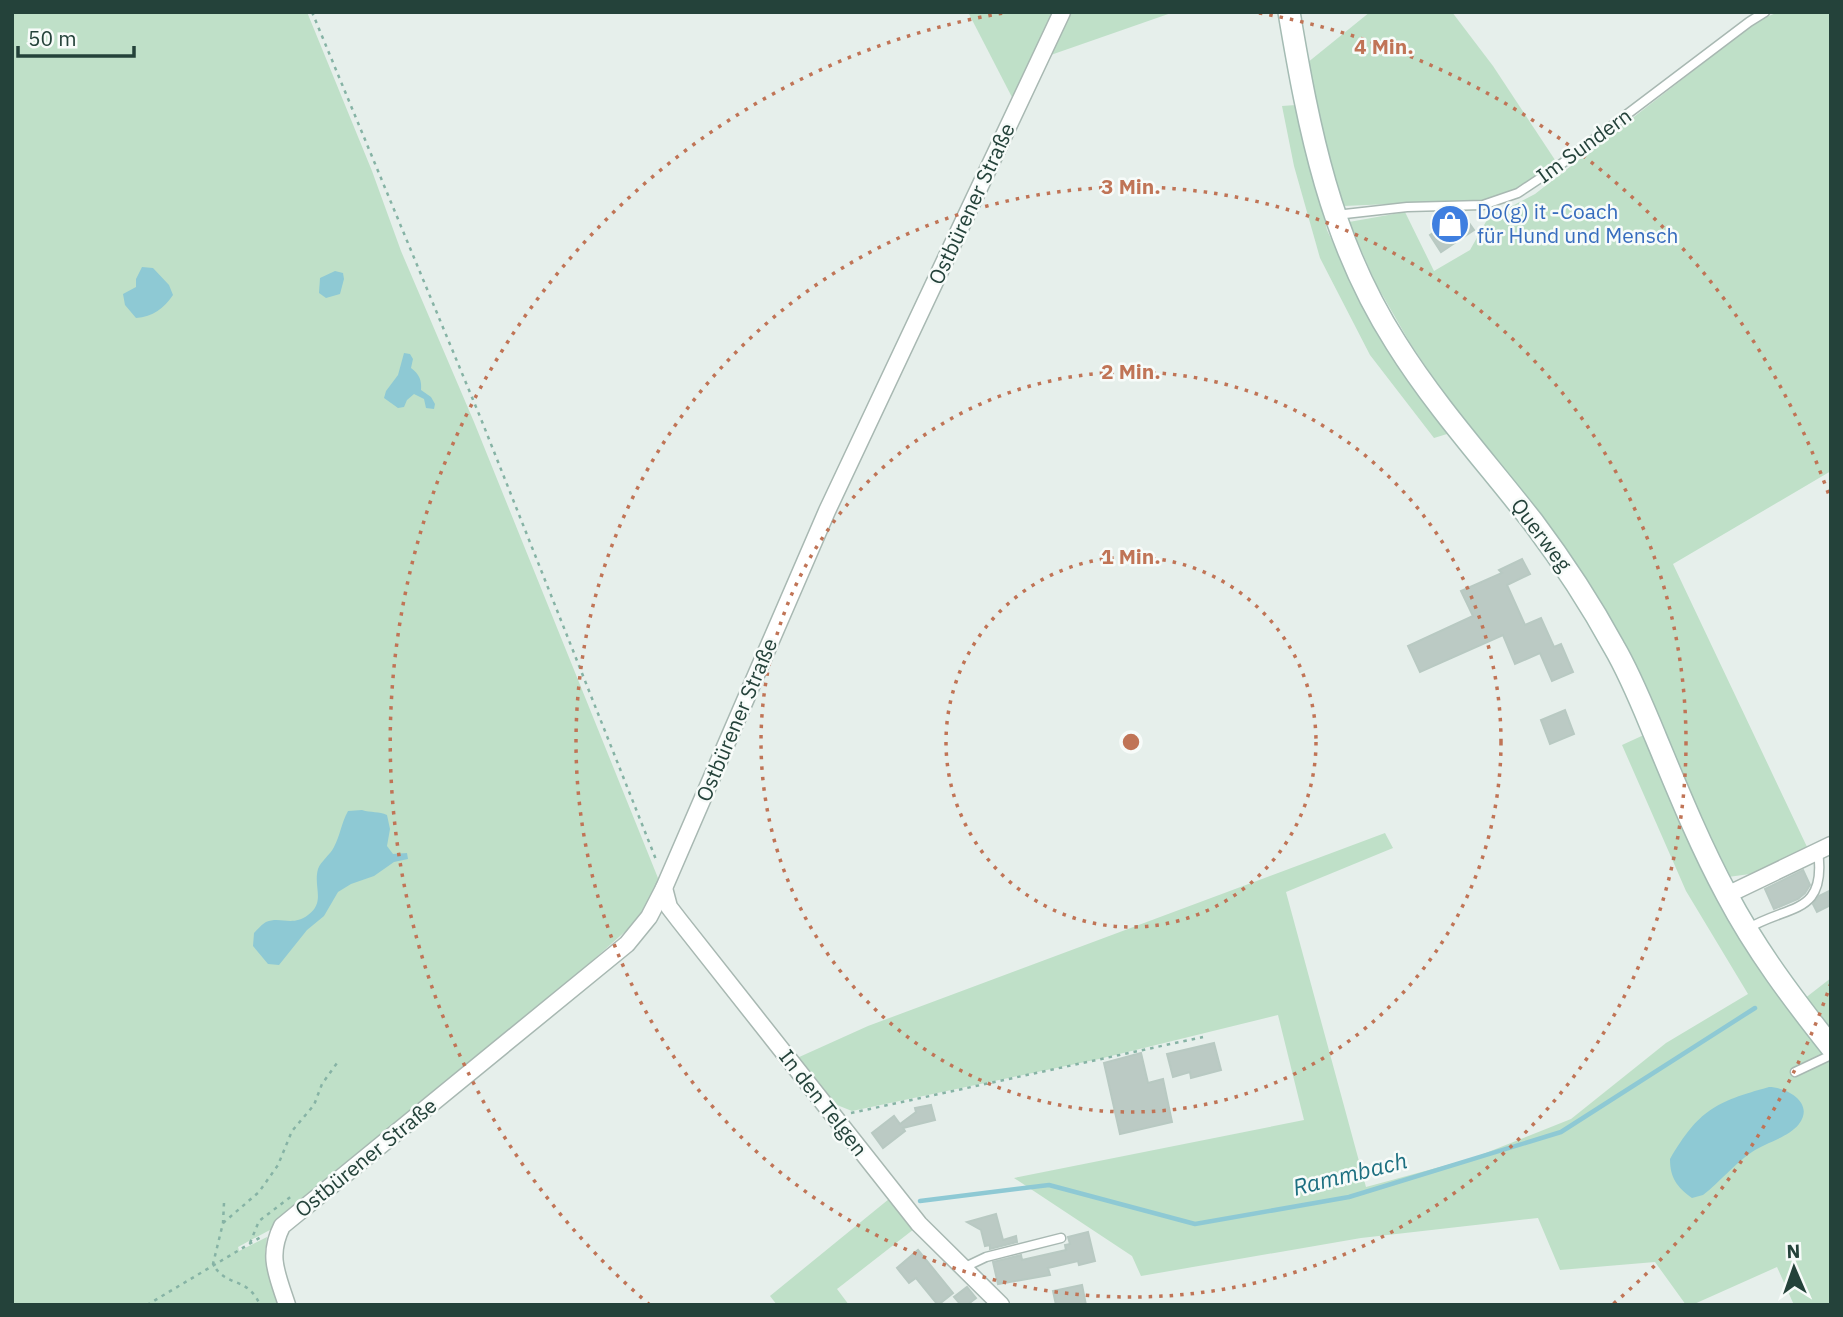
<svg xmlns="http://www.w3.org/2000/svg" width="1843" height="1317" viewBox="0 0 1843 1317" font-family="'IBM Plex Sans',sans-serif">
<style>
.green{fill:#bfe0c8}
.water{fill:#8ec9d4}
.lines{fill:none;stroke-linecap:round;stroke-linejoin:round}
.stream{stroke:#8ec9d4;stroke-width:4.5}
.building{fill:#bbcac4;stroke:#b8c9c2;stroke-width:2}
.lane-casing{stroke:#a8b8b2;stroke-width:11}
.street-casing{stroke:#a8b8b2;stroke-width:19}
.secondary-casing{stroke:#a4bbb3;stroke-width:24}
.path{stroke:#86b3a5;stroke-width:2.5;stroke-dasharray:3.5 5;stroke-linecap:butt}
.lane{stroke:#fff;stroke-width:8}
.street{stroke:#fff;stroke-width:16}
.secondary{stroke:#fff;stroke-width:21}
.ring{fill:none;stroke:#c07456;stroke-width:3.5;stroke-dasharray:3.5 7}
.labels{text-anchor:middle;stroke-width:5;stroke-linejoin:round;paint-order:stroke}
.street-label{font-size:21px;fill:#24423a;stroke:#f7fbf9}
.shop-label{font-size:21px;fill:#366cbe;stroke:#f7fbf9;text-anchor:start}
.water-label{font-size:23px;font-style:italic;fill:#1c6f80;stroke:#f7fbf9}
.centre{fill:#c07456;stroke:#f7fbf9;stroke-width:3.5}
.ring-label{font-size:21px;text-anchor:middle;font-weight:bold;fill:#c07456;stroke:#f7fbf9;stroke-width:5;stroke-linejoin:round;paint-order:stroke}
</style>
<rect width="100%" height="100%" fill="#e6efeb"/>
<g class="green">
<polygon points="12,12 307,12 372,171 401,251 474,422 660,883 637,921 459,1079 281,1224 238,1247 239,1251 267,1237 265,1254 281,1305 12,1305"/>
<polygon points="968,12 1059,12 1016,105"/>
<polygon points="1066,12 1174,12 1045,57"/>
<polygon points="1370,12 1452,12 1493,66 1557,163 1506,196 1489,200 1343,206 1325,146 1307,63"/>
<polygon points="1779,12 1831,12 1831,471 1673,564 1808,849 1750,874 1728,877 1547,524 1451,404 1410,343 1376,284 1349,222 1405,212 1434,271 1470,250 1492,211 1512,206 1535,194 1743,32 1766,17"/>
<polygon points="1296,105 1327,230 1365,312 1447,434 1434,438 1370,355 1320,258 1294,166 1282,106"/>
<polygon points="1646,734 1720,904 1774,991 1831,1062 1831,1305 1794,1305 1777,1267 1692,1305 1686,1305 1655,1262 1560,1270 1538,1218 1361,1238 1141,1276 1132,1256 1014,1178 1304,1120 1278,1015 1099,1059 852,1111 837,1105 797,1058 868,1026 1385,833 1393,848 1286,892 1366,1187 1473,1158 1571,1119 1666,1043 1748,994 1686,891 1622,745"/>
<polygon points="1831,978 1831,1031 1804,999"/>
<polygon points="889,1199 914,1229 837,1289 849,1305 777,1305 770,1296"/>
</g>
<g class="water">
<path d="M142,267L153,268L169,285L173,295C164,308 153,317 136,318L125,305L123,294L136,287V279Z"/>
<polygon points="335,271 343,273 344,279 340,294 326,298 319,293 320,278"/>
<path d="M404,353L410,354L413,359L411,368C419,374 422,380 421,390L431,397L435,404L434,409L426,408L424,399L414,394L407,400L404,407L398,408L384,398L386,391L398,375Z"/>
<path d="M362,810C371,813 379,811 387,815L390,829L387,846L393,854L407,853L408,859L394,862L374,876L351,884L338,892L324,916L307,930L279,965L268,964L253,946L254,933C257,930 262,924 266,922C281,916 292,927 308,915C326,902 313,887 318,869C321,861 330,855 334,847C340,836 341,824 348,811Z"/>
<path d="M1769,1087C1787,1087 1815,1103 1799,1124C1788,1138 1766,1142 1752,1152C1734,1164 1720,1182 1703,1195L1692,1198C1677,1187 1670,1178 1670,1159C1699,1110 1715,1102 1769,1087Z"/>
</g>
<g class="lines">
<polyline class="stream" points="920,1201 1049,1185 1195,1224 1349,1197 1561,1132 1755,1008"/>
</g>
<g class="building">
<polygon points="1462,213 1474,230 1441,252 1430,235"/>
<polygon points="1522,559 1530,574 1507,585 1525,625 1541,618 1554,647 1561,644 1573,672 1552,681 1540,653 1515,664 1503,635 1420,672 1408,646 1473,616 1461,591 1502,573 1499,570"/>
<polygon points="1565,710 1574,734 1550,744 1541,720"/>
<polygon points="1803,870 1810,885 1805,893 1798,899 1774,909 1765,889"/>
<polygon points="1831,890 1831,905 1817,912 1813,904 1819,896"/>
<polygon points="1214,1043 1221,1070 1191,1078 1190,1072 1173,1077 1167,1054"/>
<polygon points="1141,1053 1148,1083 1163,1079 1172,1122 1120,1134 1104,1063"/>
<polygon points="931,1105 935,1120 903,1128 905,1131 883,1148 872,1133 894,1116 900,1124 916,1112 915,1108"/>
<polygon points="996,1214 1003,1240 1016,1236 1017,1242 990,1249 990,1245 985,1246 981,1230 967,1222"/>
<polygon points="1088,1232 1095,1261 1079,1265 1078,1261 1048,1268 1050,1275 998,1284 993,1262 1021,1255 1022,1260 1066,1250 1065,1245 1070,1244 1068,1237"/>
<polygon points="918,1250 953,1293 938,1305 916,1278 909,1283 897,1268"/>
<polygon points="1082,1285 1086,1305 1056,1305 1053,1291"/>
<polygon points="967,1287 976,1298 967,1305 961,1305 954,1297"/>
</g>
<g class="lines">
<defs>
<g id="lane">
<polyline points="1336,215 1407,207 1483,205 1518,193 1560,165 1749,22 1765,12"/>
<path d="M1747,929C1788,904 1827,916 1818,851"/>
<polyline points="1795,1072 1831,1055"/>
<polyline points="965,1267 986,1257 1061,1238"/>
</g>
<g id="street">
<polyline points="664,888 669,907 679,920 919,1224 1001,1305"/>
<polyline points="1727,895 1831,845"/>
<path d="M287,1305C277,1274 267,1256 282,1226L627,944L649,917L664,888L827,511L1062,12"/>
</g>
<path id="secondary" d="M1289,12C1309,130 1330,240 1396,343C1436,407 1487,463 1533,522C1563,562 1590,603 1614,647C1631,676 1643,707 1656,738C1678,791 1700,845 1727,895C1756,950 1793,999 1831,1047"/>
</defs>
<use href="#lane" class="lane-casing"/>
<use href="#street" class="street-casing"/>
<use href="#secondary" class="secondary-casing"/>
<g class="path">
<polyline points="312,12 481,419 657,862"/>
<polyline points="851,1113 1203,1037"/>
<path d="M224,1203L223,1223L213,1264C226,1288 248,1276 260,1305"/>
<polyline points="223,1223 259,1192 278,1165 292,1131 314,1105 322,1084 337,1063"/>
<polyline points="250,1243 259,1221 293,1195"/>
<polyline points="147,1305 261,1237"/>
</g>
<use href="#lane" class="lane"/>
<use href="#street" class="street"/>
<use href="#secondary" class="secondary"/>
</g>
<g class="ring">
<circle cx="1131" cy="742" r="185"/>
<circle cx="1131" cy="742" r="370"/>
<circle cx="1131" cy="742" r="555"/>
<path d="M1831 983A740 740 0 0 1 1612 1305M650 1305A740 740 0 0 1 1003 13M1259 13A740 740 0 0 1 1831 501"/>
</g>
<defs>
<symbol id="shop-disc" viewBox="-11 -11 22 22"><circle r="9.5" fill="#3f7fe0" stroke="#f7fbf9"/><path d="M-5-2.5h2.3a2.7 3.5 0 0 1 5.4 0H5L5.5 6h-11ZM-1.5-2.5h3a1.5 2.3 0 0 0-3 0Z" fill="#fff"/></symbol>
</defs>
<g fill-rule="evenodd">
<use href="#shop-disc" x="1428" y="202" width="44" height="44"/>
</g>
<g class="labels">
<g class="street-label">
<text transform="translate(1584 146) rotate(-36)" y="7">Im Sundern</text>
<text transform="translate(972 204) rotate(-65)" y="7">Ostbürener Straße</text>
<text transform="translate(1541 535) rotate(53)" y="7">Querweg</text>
<text transform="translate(737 720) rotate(-67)" y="7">Ostbürener Straße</text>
<text transform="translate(823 1103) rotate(52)" y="7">In den Telgen</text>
<text transform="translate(366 1158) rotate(-39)" y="7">Ostbürener Straße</text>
</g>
<g class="shop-label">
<text x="1477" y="219">Do(g) it -Coach<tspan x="1477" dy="24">für Hund und Mensch</tspan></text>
</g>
<g class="water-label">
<text transform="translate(1350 1174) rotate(-14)" y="8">Rammbach</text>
</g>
</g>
<circle cx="1131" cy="742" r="10" class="centre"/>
<g class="ring-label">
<text x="1384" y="54">4 Min.</text>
<text x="1131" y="194">3 Min.</text>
<text x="1131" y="379">2 Min.</text>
<text x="1131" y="564">1 Min.</text>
</g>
<rect width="1843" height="1317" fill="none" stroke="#24423a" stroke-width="28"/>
<g transform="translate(1794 1268) rotate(358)" stroke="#f7fbf9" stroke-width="5" paint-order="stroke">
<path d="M0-5L12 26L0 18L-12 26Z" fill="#24423a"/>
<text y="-10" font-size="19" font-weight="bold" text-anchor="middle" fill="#24423a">N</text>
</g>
<path d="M18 46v10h116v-10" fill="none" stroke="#24423a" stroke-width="3.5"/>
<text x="28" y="46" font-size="21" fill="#24423a" stroke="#f7fbf9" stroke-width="5" paint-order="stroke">50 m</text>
</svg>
